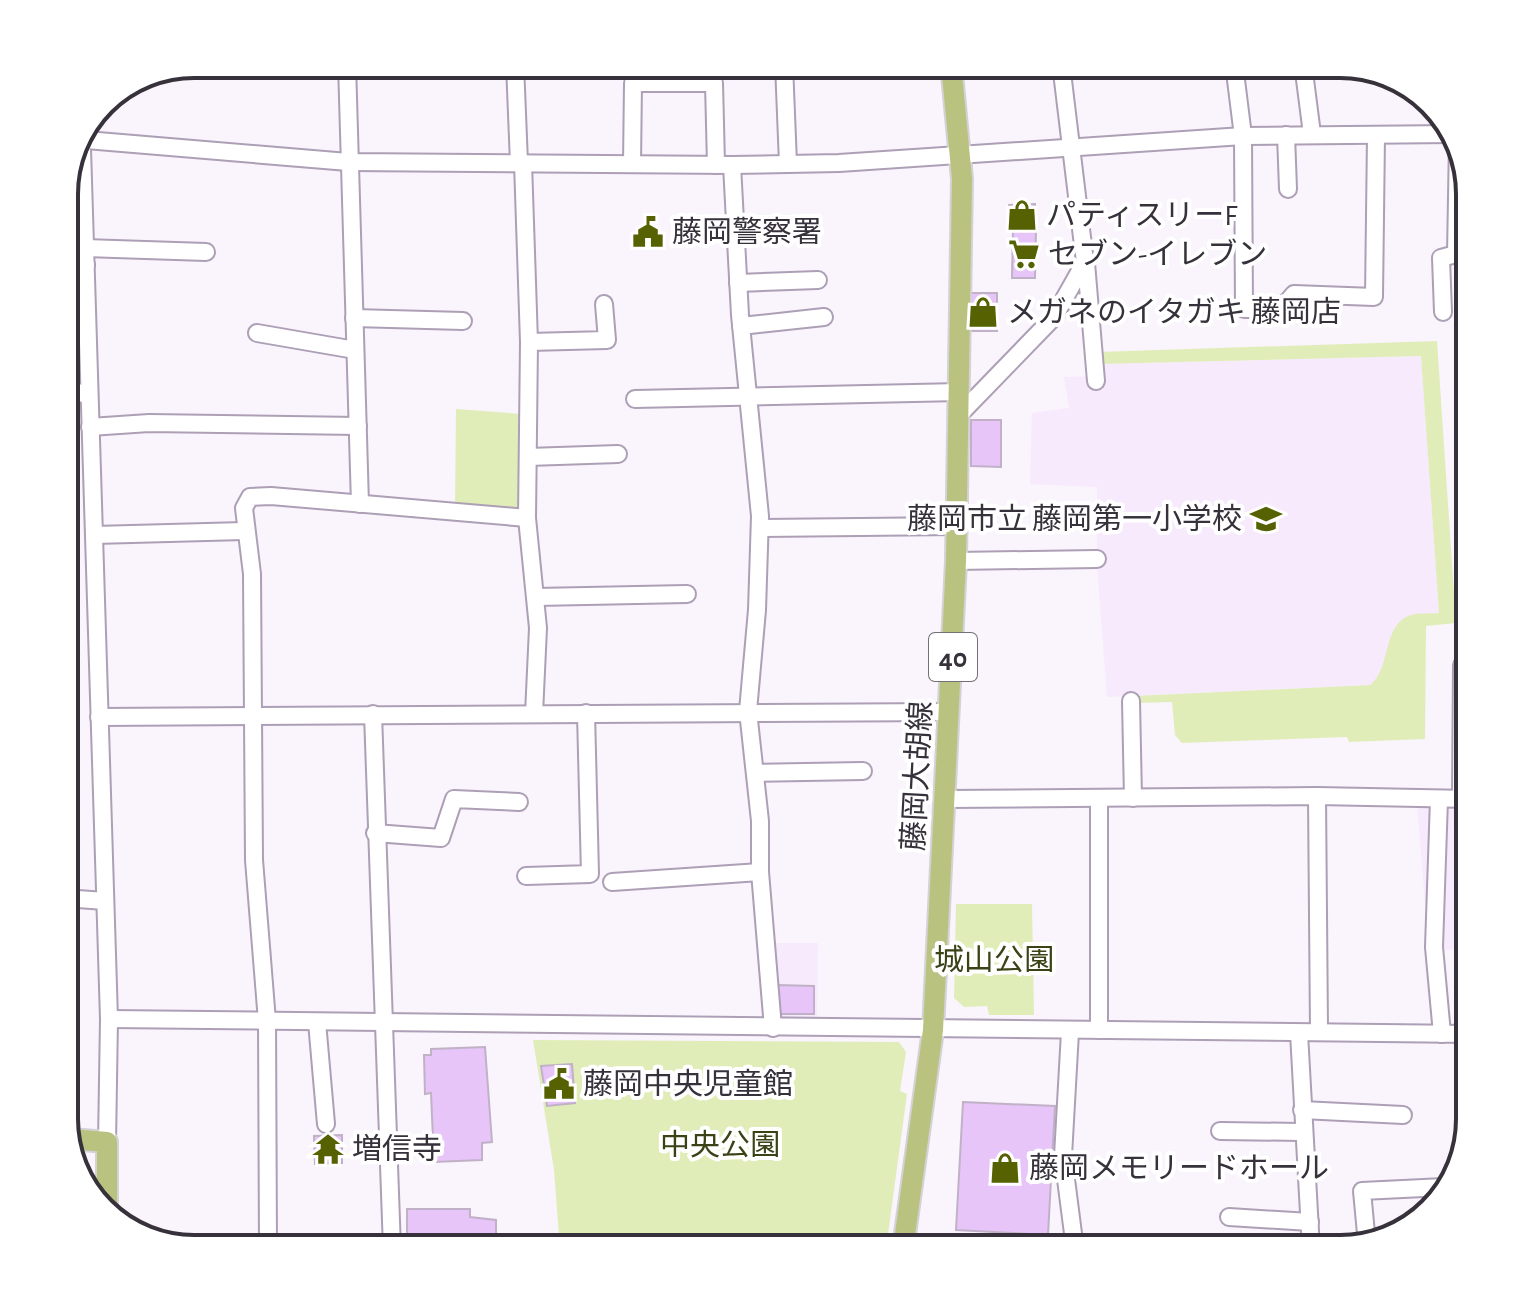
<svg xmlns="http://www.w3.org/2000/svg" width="1534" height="1313" viewBox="0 0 1534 1313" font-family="'Alegreya Sans','Noto Sans JP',sans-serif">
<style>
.built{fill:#f6eafc}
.green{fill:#e1edb8}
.building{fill:#e7c5f9;stroke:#c0b1c7;stroke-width:2}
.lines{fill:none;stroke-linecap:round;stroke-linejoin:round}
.minor-casing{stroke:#ad9fb5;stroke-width:20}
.major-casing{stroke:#d3d2d4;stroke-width:24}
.minor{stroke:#fff;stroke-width:16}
.major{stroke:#b9c37f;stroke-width:20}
.labels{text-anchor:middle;stroke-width:8;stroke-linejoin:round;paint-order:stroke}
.shield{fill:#fff;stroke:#726f75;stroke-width:2}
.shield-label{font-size:28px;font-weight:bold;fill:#36313a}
.poi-label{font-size:30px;fill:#36313a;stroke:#fff;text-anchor:start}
.street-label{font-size:30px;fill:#36313a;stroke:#fff}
.park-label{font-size:30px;fill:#3a4216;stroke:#fff}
.rim{fill:none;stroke:#36313a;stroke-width:4}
</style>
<rect width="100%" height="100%" fill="#faf4fd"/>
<g class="built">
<polygon points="1421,356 1439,613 1407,616 1399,623 1378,679 1370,685 1107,697 1097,564 1097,487 1030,484 1032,413 1069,408 1064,377 1100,376 1099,364"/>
<polygon points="1417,804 1470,805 1470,948 1443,950 1450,1027 1435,1028"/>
<polygon points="770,943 818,943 817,1021 778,1021"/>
</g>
<g class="green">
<path d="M1437,341L1456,623L1426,626L1425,739L1349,742L1347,737L1182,743L1175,735L1172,702L1134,703V696L1370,685C1390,670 1383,629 1406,617C1414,612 1429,614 1439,613L1421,356L1099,364L1098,352Z"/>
<polygon points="456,409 523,414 524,513 455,508"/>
<polygon points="956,904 1032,904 1034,1015 989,1015 987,1006 964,1007 954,998"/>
<polygon points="533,1040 899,1042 906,1052 900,1091 907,1094 886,1249 560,1249 554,1170"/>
</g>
<g class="building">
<polygon points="1035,204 1035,226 1010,227 1009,205"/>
<polygon points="1013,229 1036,229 1035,278 1012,278"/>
<polygon points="71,271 73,323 64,324 64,272"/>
<rect x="970" y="293" width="27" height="38"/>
<polygon points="971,420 1001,420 1001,467 971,466"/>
<polygon points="777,985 814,986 814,1014 776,1014"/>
<polygon points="485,1047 492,1142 482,1143 482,1160 434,1162 431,1093 425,1094 424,1055 431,1055 431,1049"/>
<polygon points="572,1064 575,1103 547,1106 541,1066"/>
<polygon points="963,1102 1055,1106 1048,1235 956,1230"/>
<polygon points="342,1135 342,1163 315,1164 314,1136"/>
<polygon points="407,1209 470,1209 470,1217 496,1220 496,1249 407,1249"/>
</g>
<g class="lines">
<defs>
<g id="minor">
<polyline points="347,64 360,504"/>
<polyline points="515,64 519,163"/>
<polyline points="784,64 788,164"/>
<polyline points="1234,64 1243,136 1244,309 1281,309 1294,294 1374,297 1376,136"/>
<polyline points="1303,64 1312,134"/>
<polyline points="1286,135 1288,189"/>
<polyline points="86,140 348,162 732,165 839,163 1243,136 1453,134"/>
<polyline points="82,149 109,1019 107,1142"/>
<polyline points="523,163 529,342 527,518 538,628 534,714"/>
<polyline points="632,164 633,83 714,83 716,165"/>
<polyline points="732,165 740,315 760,516 757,610 748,711 760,821 760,872 773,1028"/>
<polyline points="85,248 206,252"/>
<polyline points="64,257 86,265"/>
<polyline points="1086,263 1096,381"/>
<polyline points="738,283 818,280"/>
<polyline points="1443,312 1441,258 1456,254 1458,141"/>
<polyline points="354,318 463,321"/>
<polyline points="741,326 824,317"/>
<polyline points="257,333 355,350"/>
<polyline points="529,342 607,340 604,304"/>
<polyline points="64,387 89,396"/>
<polyline points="635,399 960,392"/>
<polyline points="960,414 1054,317 1085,262 1061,64"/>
<polyline points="90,427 149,423 358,426"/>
<polyline points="528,457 618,454"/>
<polyline points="760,528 957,526"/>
<polyline points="94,535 244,531"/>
<polyline points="956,561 1097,559"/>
<polyline points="536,597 687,594"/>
<polyline points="1131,701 1133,798"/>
<polyline points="373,714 392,1249"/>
<polyline points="99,717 950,712"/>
<polyline points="755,773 863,771"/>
<polyline points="1317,796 1319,1031"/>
<polyline points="946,799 1317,796 1470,799"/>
<polyline points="1099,799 1099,1030"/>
<polyline points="1439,799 1434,947 1442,1034"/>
<polyline points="1461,799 1462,665 1470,665"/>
<polyline points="375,833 441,838 454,799 519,802"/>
<polyline points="526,876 590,874 586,713"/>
<polyline points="612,882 760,872"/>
<polyline points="64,898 105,901"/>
<polyline points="109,1019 1470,1034"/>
<polyline points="317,1022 326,1124"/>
<polyline points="1070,1032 1063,1156 1075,1249"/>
<polyline points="1299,1033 1311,1249"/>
<polyline points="1302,1110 1403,1115"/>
<polyline points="1220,1131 1302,1132"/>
<polyline points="1229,1217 1310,1222"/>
<polyline points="1367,1244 1362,1191 1444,1187"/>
<polyline points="268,1249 267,1021 254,860 252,574 244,508 250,497 271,496 527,518"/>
</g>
<g id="major">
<polyline points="70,1139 107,1142 107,1215"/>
<polyline points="903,1249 933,1030 956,561 962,179 951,64"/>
</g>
</defs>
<use href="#minor" class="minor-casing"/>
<use href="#major" class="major-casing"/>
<use href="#minor" class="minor"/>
<use href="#major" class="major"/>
</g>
<defs>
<symbol id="shop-bare" viewBox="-9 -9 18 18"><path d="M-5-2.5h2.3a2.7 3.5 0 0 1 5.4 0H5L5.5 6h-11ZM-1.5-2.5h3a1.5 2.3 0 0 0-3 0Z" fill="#566202" stroke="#fff" stroke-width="2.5" paint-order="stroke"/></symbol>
<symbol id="civic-bare" viewBox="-9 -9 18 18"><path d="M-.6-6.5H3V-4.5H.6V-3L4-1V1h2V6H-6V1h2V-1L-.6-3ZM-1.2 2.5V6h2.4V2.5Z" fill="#566202" stroke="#fff" stroke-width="2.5" paint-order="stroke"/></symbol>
<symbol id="supermarket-bare" viewBox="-9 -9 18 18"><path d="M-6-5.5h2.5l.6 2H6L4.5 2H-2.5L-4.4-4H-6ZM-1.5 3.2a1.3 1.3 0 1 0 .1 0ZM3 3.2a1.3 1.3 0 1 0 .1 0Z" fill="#566202" stroke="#fff" stroke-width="2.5" paint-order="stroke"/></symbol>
<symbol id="school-bare" viewBox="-9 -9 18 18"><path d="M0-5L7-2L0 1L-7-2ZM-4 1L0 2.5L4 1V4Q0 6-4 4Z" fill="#566202" stroke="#fff" stroke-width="2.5" paint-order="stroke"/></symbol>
<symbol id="temple-bare" viewBox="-9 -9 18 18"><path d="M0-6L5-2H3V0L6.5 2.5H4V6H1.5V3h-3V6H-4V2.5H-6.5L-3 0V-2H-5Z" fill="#566202" stroke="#fff" stroke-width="2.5" paint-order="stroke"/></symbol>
</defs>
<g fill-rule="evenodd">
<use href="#shop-bare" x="1000" y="193" width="44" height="44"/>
<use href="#civic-bare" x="626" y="210" width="44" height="44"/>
<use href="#supermarket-bare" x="1002" y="232" width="44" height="44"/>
<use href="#shop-bare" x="961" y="290" width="44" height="44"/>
<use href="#school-bare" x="1244" y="497" width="44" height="44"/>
<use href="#civic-bare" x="537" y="1062" width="44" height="44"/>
<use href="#temple-bare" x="306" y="1127" width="44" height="44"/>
<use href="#shop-bare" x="983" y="1146" width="44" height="44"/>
</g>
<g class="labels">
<rect class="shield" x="929" y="633" width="48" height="48" rx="6"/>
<g class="shield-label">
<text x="953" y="667">40</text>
</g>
<g class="poi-label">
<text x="1046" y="225">パティスリーF</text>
<text x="672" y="242">藤岡警察署</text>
<text x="1048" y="264">セブン-イレブン</text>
<text x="1007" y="322">メガネのイタガキ 藤岡店</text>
<text x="1242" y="529" text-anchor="end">藤岡市立 藤岡第一小学校</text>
<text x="583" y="1094">藤岡中央児童館</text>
<text x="352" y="1159">増信寺</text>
<text x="1029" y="1178">藤岡メモリードホール</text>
</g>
<g class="street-label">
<text transform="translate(917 776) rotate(-87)" y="10">藤岡大胡線</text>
</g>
<g class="park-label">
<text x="994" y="970">城山公園</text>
<text x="720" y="1155">中央公園</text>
</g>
</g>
<path d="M0 0H1534V1313H0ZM194 78H1340A116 116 0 0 1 1456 194V1119A116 116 0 0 1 1340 1235H194A116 116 0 0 1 78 1119V194A116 116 0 0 1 194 78Z" fill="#fff" fill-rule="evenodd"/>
<path class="rim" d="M194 78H1340A116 116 0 0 1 1456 194V1119A116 116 0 0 1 1340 1235H194A116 116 0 0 1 78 1119V194A116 116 0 0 1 194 78Z"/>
</svg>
